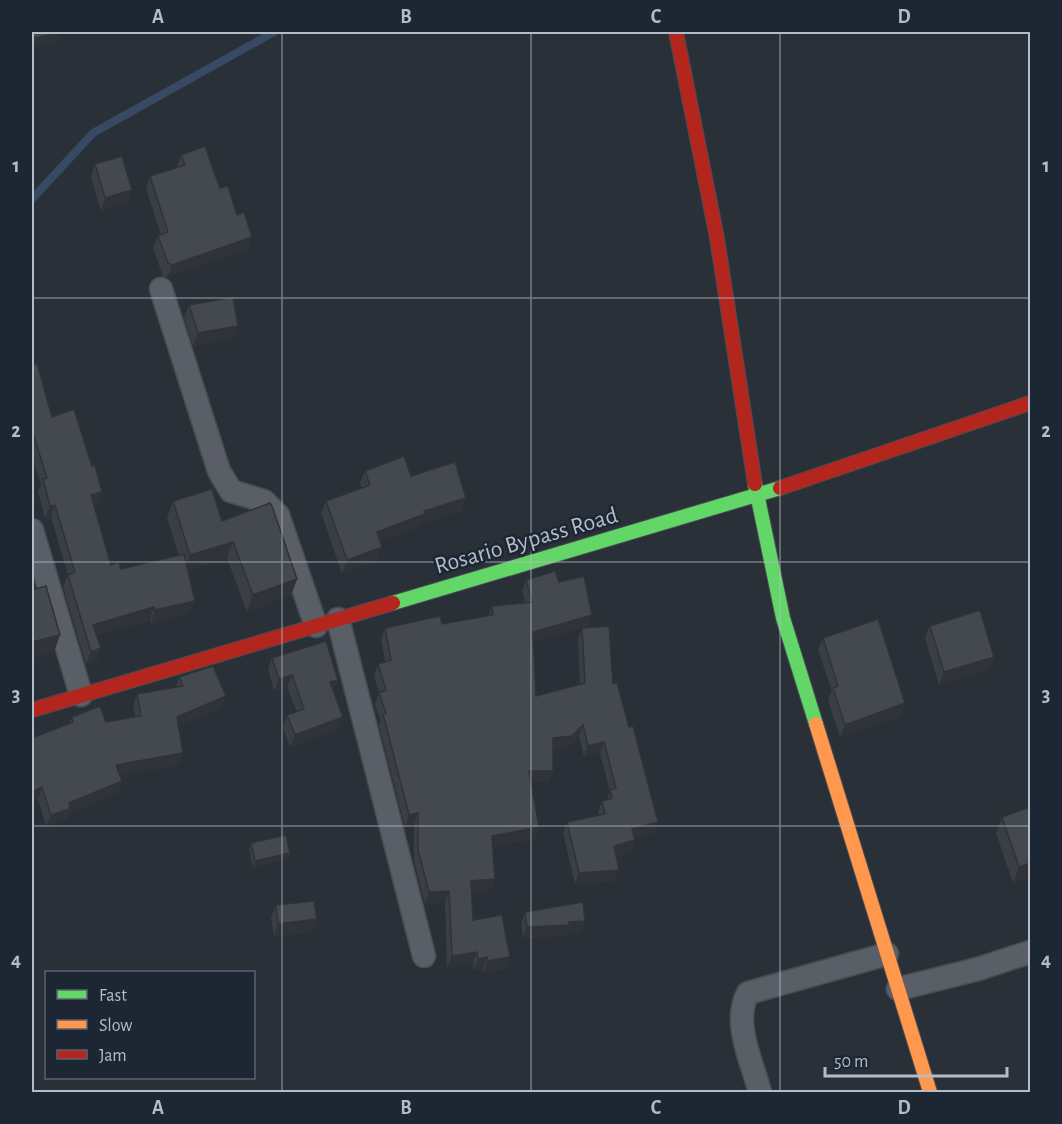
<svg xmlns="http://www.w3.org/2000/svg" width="1062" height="1124" viewBox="0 0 1062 1124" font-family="'Alegreya Sans',sans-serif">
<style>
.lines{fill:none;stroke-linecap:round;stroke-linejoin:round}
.stream{stroke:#384963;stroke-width:8}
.street-casing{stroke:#484c53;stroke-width:25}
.fast-casing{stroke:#484c53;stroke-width:16}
.slow-casing{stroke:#484c53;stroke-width:16}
.jam-casing{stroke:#484c53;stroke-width:16}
.street{stroke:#5a5e66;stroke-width:22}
.fast{stroke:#63d668;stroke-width:14}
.slow{stroke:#ff974d;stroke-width:14}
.jam{stroke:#b3261e;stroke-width:14}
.wall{fill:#3a3f45}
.shaded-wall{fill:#303338}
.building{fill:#444950;stroke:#303338;stroke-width:1.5}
.grid{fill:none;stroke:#b4bcc9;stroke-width:1.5;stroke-opacity:0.55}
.labels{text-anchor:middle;stroke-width:5;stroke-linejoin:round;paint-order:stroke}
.street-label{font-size:24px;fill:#b4bcc9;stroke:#1d2633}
.neatline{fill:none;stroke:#b4bcc9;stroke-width:2}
.grid-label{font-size:20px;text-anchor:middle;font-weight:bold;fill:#b4bcc9}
</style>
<rect width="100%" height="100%" fill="#2a3038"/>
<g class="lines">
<polyline class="stream" points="32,199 93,133 274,32"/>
<defs>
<g id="street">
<polyline points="161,289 219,471 231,491 264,501 278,515 316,626"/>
<polyline points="32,530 81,695"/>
<polyline points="338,619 424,956"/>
<polyline points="898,989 978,969 1030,952"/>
<path d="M760,1092C752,1062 732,1022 748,993L887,954"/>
</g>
<g id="fast">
<polyline points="755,484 783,618 816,724"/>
<polyline points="393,603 780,488"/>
</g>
<polyline id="slow" points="816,724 930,1092"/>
<g id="jam">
<polyline points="676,32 717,238 755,484"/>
<polyline points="780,488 1030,403"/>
<polyline points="32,710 393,603"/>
</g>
</defs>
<use href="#street" class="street-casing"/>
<use href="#fast" class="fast-casing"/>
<use href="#slow" class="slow-casing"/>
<use href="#jam" class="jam-casing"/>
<use href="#street" class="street"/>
<use href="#fast" class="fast"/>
<use href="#slow" class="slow"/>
<use href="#jam" class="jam"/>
</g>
<g class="wall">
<polygon points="181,155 220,188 252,237 247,250 167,277 163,276 153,248 158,236 161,235 146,188 150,176 177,167"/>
<polygon points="95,164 132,190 127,202 101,211 91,177"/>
<polygon points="189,305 233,339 193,346 184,318"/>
<polygon points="32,365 52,417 92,466 102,492 98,505 94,506 111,565 121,569 179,556 167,518 173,501 222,521 297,579 291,595 247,612 227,558 188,571 190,613 151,623 150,620 97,635 97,661 86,664 63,587 68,575 51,517 45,518 38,491 41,485 32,456"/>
<polygon points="365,471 411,476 466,498 461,511 422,523 421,526 380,541 378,560 342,573 321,513 326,501 362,488 360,483"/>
<polygon points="526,580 559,582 588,626 533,642 536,696 580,684 578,639 582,628 613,684 654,833 634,838 631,852 616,856 615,881 575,884 563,833 567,822 598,815 598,813 602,801 607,800 610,791 600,753 584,757 579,736 568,747 553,749 549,782 531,782 539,827 535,839 493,846 495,879 491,890 471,892 473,920 510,957 506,969 483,973 483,969 474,970 473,963 447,967 445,902 425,904 414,861 414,824 405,827 379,725 381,720 375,704 379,693 374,675 378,664 385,662 381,639 385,628 442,624 488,616 492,606 525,602 522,591"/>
<polygon points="930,626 994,657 989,669 939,685 925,638"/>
<polygon points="823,638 905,703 901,716 840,737 828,700 832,691 818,650"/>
<polygon points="272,658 334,691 339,729 290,747 283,727 287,715 297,712 287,687 274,691 268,669"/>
<polygon points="179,677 226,696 222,707 178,726 179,765 120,775 122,781 118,793 69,813 66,820 46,826 38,799 32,802 72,717 106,722 135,717 133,705 137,694 176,687"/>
<polygon points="1002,817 1030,877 1013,883 996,833"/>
<polygon points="251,843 290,853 288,859 253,868 249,850"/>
<polygon points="276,905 312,932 274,937 271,918"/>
<polygon points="525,912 585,921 581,932 566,933 565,936 523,938 521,923"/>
</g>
<g class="shaded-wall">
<polygon points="62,32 58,42 32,48 32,39"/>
<polygon points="132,190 127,202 101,211 105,198"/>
<polygon points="252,237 247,250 167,277 172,265"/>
<polygon points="238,326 233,339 193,346 198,333"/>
<polygon points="102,492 98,505 86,508 91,495"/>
<polygon points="466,498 461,511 422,523 421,526 372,544 377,532 424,511"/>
<polygon points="55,505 51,517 45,518 50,506"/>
<polygon points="233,542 227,558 184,572 190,555"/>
<polygon points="382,547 378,560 342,573 347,560"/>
<polygon points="297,579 291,595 247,612 253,595"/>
<polygon points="195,601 190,613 151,623 155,610"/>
<polygon points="154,607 150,620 89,637 93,625"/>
<polygon points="592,615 588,626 529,643 533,632"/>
<polygon points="60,635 54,652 32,658 32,642"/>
<polygon points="101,648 97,661 86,664 91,652"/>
<polygon points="994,657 989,669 939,685 944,672"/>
<polygon points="292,675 287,687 274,691 279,679"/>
<polygon points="338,680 334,691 326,694 330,682"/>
<polygon points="226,696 222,707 173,728 177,717"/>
<polygon points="905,703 901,716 840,737 845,725"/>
<polygon points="343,717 339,729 290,747 295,735"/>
<polygon points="583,725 579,736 568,747 549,749 553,738"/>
<polygon points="604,742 600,753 584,757 588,746"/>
<polygon points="183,753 179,765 112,777 116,765"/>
<polygon points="529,771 553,771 549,782 524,782"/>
<polygon points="122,781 118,793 69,813 66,820 46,826 51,815 69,803"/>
<polygon points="42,787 38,799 32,802 32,792"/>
<polygon points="418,813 414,824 405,827 409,815"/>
<polygon points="658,822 654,833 628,840 632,829"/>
<polygon points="539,827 535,839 488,847 492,836"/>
<polygon points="635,840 631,852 610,857 614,846"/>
<polygon points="290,853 288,859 253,868 255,861"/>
<polygon points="1030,863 1030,877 1013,883 1019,867"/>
<polygon points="619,870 615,881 575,884 579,873"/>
<polygon points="495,879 491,890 467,892 471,881"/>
<polygon points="449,891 445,902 425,904 429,892"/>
<polygon points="317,919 312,932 274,937 278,924"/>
<polygon points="585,921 581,932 566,933 565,936 523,938 527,927"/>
<polygon points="477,952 473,963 447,967 452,956"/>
<polygon points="487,957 483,969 474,970 478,959"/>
<polygon points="510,957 506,969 483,973 488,961"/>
</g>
<g class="building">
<polygon points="32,32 61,32 32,39"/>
<polygon points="205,146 220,188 228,186 237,215 244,212 252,237 172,265 168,263 158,236 168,232 150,176 185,165 181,155"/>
<polygon points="122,156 132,190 105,198 95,164"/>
<polygon points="233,297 238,326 198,333 189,305"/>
<polygon points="37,363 52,417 74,409 92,466 95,465 102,492 91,495 111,565 119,562 121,569 184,554 195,601 155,610 154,607 93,625 101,648 91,652 68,575 75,572 55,505 50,506 43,479 47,478 32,430 32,365"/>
<polygon points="404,456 411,476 455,462 466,498 424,511 425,514 377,532 382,547 347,560 326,501 370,485 365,471"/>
<polygon points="212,489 222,521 270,503 272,506 297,579 253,595 233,542 190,555 173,501"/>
<polygon points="555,571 559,582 584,576 592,615 533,632 536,696 585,683 582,628 609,626 613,684 617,682 629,727 633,726 658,822 632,829 635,840 614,846 619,870 579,873 567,822 605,814 602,801 612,798 610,790 616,788 604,742 588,746 583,725 572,736 553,738 553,771 529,771 539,827 492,836 495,879 471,881 473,920 502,915 510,957 488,961 487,957 478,959 477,952 452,956 449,891 429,892 418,850 418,813 409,815 383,714 386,713 379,693 386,690 378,664 391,660 385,628 440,616 442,624 493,615 492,606 532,602 526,580"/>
<polygon points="46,586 60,635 32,642 32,590"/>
<polygon points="980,610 994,657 944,672 930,626"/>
<polygon points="878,619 905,703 845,725 833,688 838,686 823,638"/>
<polygon points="326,641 338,680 330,682 343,717 295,735 287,715 304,709 292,675 279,679 272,658"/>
<polygon points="213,666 226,696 177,717 183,753 116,765 122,781 69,803 70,809 51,815 42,787 32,792 32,738 73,722 72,717 100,706 106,722 141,716 137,694 183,686 179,677"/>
<polygon points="1030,807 1030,863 1019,867 1002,817"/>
<polygon points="286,835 290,853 255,861 251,843"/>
<polygon points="314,901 317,919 278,924 276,905"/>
<polygon points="583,902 585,921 569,922 569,925 527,927 525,912"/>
</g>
<path class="grid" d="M282,32V1092M531,32V1092M780,32V1092M32,298H1030M32,562H1030M32,826H1030"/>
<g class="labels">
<g class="street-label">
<text transform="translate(526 540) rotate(-16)" y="8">Rosario Bypass Road</text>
</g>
</g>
<rect width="1062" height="1124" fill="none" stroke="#1d2633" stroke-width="66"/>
<rect x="45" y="971" width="210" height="108" fill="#1d2633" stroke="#59626f" stroke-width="1.5"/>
<rect x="57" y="990" width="30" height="9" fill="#63d668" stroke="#59626f" stroke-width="1.5"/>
<text x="99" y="1001" font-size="18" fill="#b4bcc9">Fast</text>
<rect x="57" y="1020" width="30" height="9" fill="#ff974d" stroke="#59626f" stroke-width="1.5"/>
<text x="99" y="1031" font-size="18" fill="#b4bcc9">Slow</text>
<rect x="57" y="1050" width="30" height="9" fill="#b3261e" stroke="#59626f" stroke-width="1.5"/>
<text x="99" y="1061" font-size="18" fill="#b4bcc9">Jam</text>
<path d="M825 1067v9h182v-9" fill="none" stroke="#b4bcc9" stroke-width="3"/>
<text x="834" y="1067" font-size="18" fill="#b4bcc9" stroke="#1d2633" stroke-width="4.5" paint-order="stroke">50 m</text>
<rect x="33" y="33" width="996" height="1058" class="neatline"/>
<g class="grid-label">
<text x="158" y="23">A</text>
<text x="406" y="23">B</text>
<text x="656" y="23">C</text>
<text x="904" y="23">D</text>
<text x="16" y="172">1</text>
<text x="1046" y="172">1</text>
<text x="16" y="437">2</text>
<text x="1046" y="437">2</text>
<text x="16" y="701">3</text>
<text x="1046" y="701">3</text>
<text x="16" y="966">4</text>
<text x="1046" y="966">4</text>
<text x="158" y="1114">A</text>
<text x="406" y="1114">B</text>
<text x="656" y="1114">C</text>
<text x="904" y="1114">D</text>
</g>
</svg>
